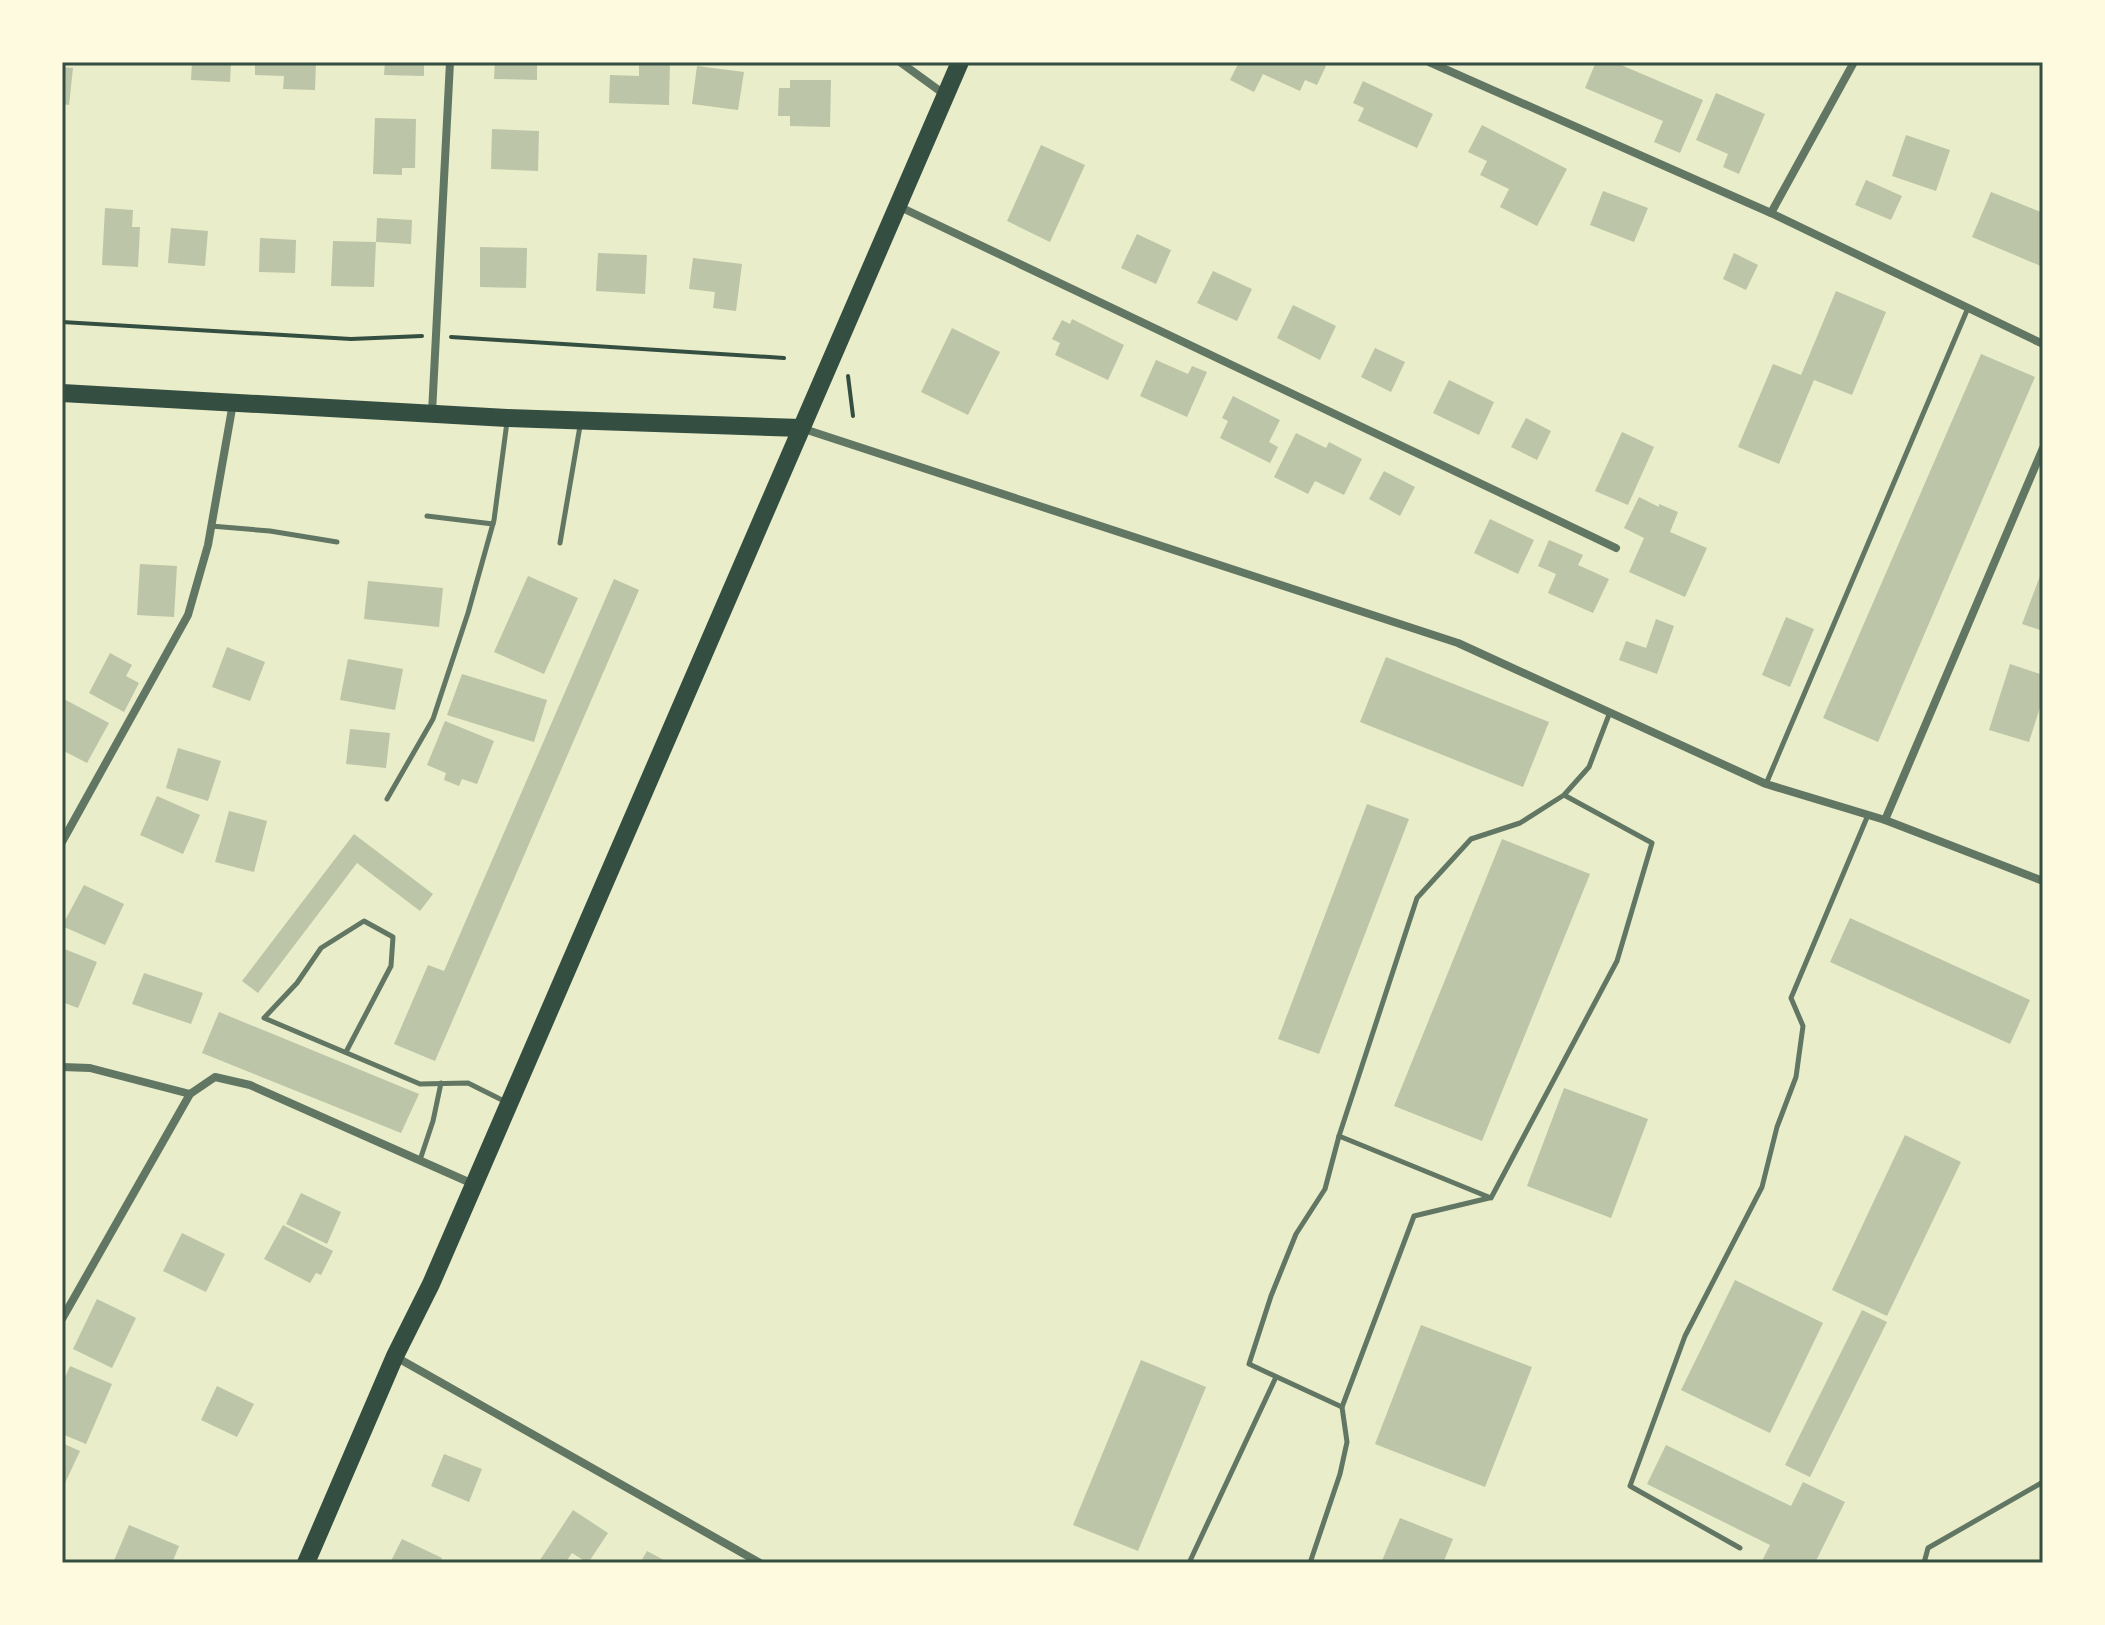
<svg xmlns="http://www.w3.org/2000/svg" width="2105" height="1625" viewBox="0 0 2105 1625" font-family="Lato,sans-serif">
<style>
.building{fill:#bcc5a7}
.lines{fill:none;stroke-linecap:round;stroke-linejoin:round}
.path{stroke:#344e41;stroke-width:4}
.service{stroke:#617663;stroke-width:5}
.minor{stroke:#617663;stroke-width:8}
.primary{stroke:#344e41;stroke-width:18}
.neatline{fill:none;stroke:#344e41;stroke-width:3}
</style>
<rect width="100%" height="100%" fill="#e9edc9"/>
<g class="building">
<polygon points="192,62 231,62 230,82 191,80"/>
<polygon points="255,62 316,62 315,90 283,89 284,76 255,75"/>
<polygon points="385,62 424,62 424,76 384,75"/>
<polygon points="495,62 537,62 537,80 494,79"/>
<polygon points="639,62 670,63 669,105 609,103 610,75 639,76"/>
<polygon points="1239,62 1319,62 1326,66 1317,85 1305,80 1300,91 1263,74 1254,92 1230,80"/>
<polygon points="1596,62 1614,62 1703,100 1680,153 1654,142 1663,121 1585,88"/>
<polygon points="697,66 744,72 738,110 692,104"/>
<polygon points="62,67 73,68 69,105 62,104"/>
<polygon points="790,80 831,80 830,127 790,126 790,116 778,116 779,88 790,88"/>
<polygon points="1363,81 1433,114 1417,148 1358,121 1364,108 1353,103"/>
<polygon points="1716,93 1765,114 1739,174 1723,167 1728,154 1696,140"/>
<polygon points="375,118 416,119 415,168 402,168 402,175 373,174"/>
<polygon points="1482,125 1567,169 1537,226 1500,207 1509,189 1480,175 1487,161 1468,152"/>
<polygon points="492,129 539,131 538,171 491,169"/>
<polygon points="1906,135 1950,150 1936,191 1892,176"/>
<polygon points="1041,145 1085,165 1050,242 1007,221"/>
<polygon points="1866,180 1902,196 1891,220 1855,205"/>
<polygon points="1603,191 1648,208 1634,242 1590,225"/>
<polygon points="1991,192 2043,213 2043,267 1972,237"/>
<polygon points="105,208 133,210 132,227 140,227 138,267 102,265"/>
<polygon points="377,218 412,220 411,244 376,242"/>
<polygon points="171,228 208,231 205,266 168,263"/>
<polygon points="1137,234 1171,250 1156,284 1121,268"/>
<polygon points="260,238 296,240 295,273 259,272"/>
<polygon points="333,241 376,242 374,287 331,286"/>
<polygon points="480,247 527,248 526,288 480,287"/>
<polygon points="598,253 647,255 645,294 596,291"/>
<polygon points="1734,253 1758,265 1746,290 1723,279"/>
<polygon points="693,258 742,264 736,311 713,308 715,292 689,289"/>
<polygon points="1213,271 1252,289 1237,321 1197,303"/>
<polygon points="1836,291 1886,312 1852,395 1814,380 1779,464 1738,447 1773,364 1801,375"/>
<polygon points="1293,305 1336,326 1320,360 1277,338"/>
<polygon points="1072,319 1124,345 1108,380 1055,355 1060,343 1052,339 1062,320 1070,324"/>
<polygon points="952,328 1000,352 968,415 921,392"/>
<polygon points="1375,348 1405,362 1391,392 1361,377"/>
<polygon points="1981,354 2035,377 1878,742 1823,718"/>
<polygon points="1156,360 1188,374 1192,366 1207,372 1187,417 1140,396"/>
<polygon points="1449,380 1494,402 1479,435 1433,413"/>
<polygon points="1233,396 1280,420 1269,442 1278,447 1270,463 1220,438 1228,421 1222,418"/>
<polygon points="1526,418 1551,431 1537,460 1511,447"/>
<polygon points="1622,432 1654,447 1628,505 1595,491"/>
<polygon points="1296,433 1326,448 1329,442 1362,459 1344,495 1315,481 1308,494 1274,477"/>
<polygon points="1384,471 1415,487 1400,516 1369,499"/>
<polygon points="1639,497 1659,507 1659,504 1678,512 1670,532 1707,548 1685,597 1629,572 1644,538 1624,528"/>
<polygon points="1490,519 1534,540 1518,574 1474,553"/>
<polygon points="1549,540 1583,555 1578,565 1609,579 1593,613 1548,593 1556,574 1538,566"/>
<polygon points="140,564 177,566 174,617 137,615"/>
<polygon points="2043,568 2043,631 2022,624"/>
<polygon points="528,576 578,598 544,674 494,652"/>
<polygon points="614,579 639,590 435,1061 394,1044 428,965 444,971"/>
<polygon points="368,581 443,588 439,627 364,619"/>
<polygon points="1786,617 1814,629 1790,687 1762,675"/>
<polygon points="1656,619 1674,626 1657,674 1619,660 1626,641 1646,648"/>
<polygon points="227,647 265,662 250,701 212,687"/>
<polygon points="110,653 132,665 126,676 139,683 124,712 89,693"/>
<polygon points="1386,657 1549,722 1523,787 1360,722"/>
<polygon points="348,659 403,669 395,710 340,700"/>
<polygon points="2010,664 2043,675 2043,698 2029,742 1989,730"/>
<polygon points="462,674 547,700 534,742 447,715"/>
<polygon points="62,698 109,723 87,763 62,750"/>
<polygon points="445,721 494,741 477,784 462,779 459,786 444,780 446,773 427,765"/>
<polygon points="350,729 390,733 386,768 346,764"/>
<polygon points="178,748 221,761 208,801 166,788"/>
<polygon points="157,796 200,815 183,854 140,835"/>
<polygon points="1367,804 1409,819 1319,1054 1278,1039"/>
<polygon points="229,811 267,821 254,872 215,862"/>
<polygon points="354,834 433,894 420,911 357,863 258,993 242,981"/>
<polygon points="1502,839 1590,874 1482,1141 1394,1106"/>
<polygon points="84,885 124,904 105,945 62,926"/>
<polygon points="1850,918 2030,1000 2010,1044 1830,962"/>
<polygon points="62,948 97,962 78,1008 62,1002"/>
<polygon points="144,973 203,993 191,1024 132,1004"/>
<polygon points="219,1012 419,1094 401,1133 202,1053"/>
<polygon points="1564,1088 1648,1119 1611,1218 1527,1186"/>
<polygon points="1905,1135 1961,1162 1887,1316 1832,1290"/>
<polygon points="301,1193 341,1212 327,1244 286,1224"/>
<polygon points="283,1225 333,1251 321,1275 316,1273 310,1283 264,1259"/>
<polygon points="182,1233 225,1254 206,1292 163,1271"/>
<polygon points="1735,1280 1823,1323 1770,1433 1681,1390"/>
<polygon points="97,1299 136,1318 112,1368 73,1349"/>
<polygon points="1862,1310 1887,1322 1810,1477 1785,1465"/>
<polygon points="1421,1325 1532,1367 1485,1487 1375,1444"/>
<polygon points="1141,1360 1206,1387 1138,1551 1073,1525"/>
<polygon points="70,1366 112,1384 86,1444 62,1434 62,1384"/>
<polygon points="217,1386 254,1404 237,1437 201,1420"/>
<polygon points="62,1443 80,1451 65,1483 62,1482"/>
<polygon points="1666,1445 1791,1506 1803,1482 1845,1502 1815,1563 1761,1563 1770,1545 1647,1484"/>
<polygon points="444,1454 482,1469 469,1502 431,1486"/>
<polygon points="573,1510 608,1533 588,1563 572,1553 565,1563 538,1563"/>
<polygon points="1400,1518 1453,1539 1443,1563 1381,1563"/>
<polygon points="129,1525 179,1546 172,1563 113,1563"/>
<polygon points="402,1539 442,1558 440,1563 390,1563"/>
<polygon points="647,1551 669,1563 640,1563"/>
</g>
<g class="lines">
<g class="path">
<polyline points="62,322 351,339 422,336"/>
<polyline points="451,337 784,358"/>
<polyline points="848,376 853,416"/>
</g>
<g class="service">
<polyline points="427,516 493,524"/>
<polyline points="211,526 270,531 337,542"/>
<polyline points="560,543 580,426"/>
<polyline points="1766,784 1968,308"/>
<polyline points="1564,795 1652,843 1617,961 1491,1198 1339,1136 1417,898 1471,839 1520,823 1564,795 1589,767 1610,712"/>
<polyline points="387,799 433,719 468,613 494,520 507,422"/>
<polyline points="346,1052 391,966 393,937 364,921 321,948 297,983 264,1018 420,1084 468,1083 506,1102"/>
<polyline points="1339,1136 1325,1189 1296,1234 1271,1296 1249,1364 1342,1407"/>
<polyline points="420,1160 433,1121 441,1083"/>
<polyline points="1740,1548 1630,1486 1685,1336 1762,1187 1777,1127 1796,1077 1803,1026 1791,998 1868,815"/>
<polyline points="1189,1563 1276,1377"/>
<polyline points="1310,1563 1340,1474 1347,1442 1342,1407 1414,1216 1489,1198"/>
<polyline points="1924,1563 1928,1548 2043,1482"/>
</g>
<g class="minor">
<polyline points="900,62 944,94"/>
<polyline points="1429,62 1771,213 2043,344"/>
<polyline points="898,206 1616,548"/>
<polyline points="1771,213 1854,62"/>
<polyline points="432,413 450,62"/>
<polyline points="801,428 1458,643 1766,784 1885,820 2043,881"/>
<polyline points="1885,820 2043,448"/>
<polyline points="62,842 188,615 208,545 233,403"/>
<polyline points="62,1067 90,1068 190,1094 215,1077 250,1085 473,1184"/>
<polyline points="62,1319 190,1094"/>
<polyline points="396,1357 760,1563"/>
</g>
<g class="primary">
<polyline points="62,393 507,418 801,428"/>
<polyline points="306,1563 395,1356 431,1284 960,62"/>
</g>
</g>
<rect width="2105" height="1625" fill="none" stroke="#fefae0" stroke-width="128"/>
<rect x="64" y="64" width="1977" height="1497" class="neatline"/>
</svg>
